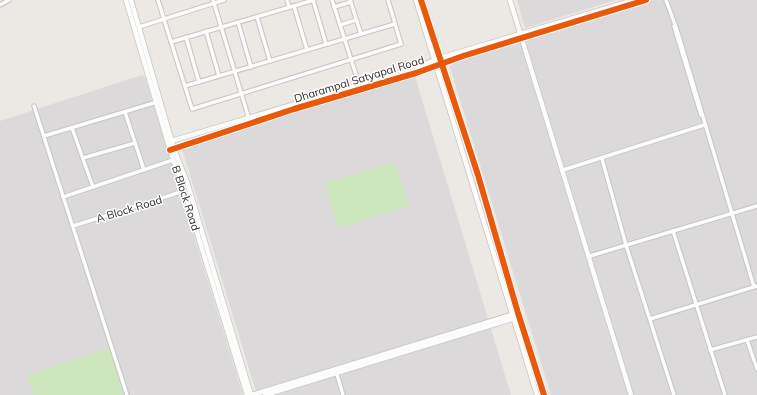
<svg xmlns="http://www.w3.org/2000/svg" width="757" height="395" viewBox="0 0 757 395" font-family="Mulish,sans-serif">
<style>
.industrial{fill:#dcd9db}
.green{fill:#cee6be}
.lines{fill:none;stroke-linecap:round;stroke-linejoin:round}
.minor-casing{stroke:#c5c4c5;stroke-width:5.5}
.tertiary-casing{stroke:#c5c4c5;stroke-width:6}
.minor{stroke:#fcfcfb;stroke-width:3.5}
.tertiary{stroke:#fcfcfb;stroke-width:4.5}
.cycleway-casing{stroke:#fff;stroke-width:8}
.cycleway{stroke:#e8590c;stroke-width:6}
.labels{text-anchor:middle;stroke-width:3;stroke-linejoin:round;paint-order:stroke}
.street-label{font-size:11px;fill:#2e2e2e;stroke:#fff}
</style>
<rect width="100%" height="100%" fill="#ece8e4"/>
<g class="industrial">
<polygon points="517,0 616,0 525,28"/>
<polygon points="654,0 757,0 757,395 551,395 449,64"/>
<polygon points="413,70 511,395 257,395 181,145"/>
<polygon points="142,75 145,77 243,395 0,395 0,121"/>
</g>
<g class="green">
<polygon points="395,162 409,206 338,228 325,183"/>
<polygon points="109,348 123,395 33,395 27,375"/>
</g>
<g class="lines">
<defs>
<g id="minor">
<polyline points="158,0 192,109 401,44 388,0"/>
<polyline points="213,0 249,119"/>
<polyline points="287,0 289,7"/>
<polyline points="313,0 326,44"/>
<polyline points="332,0 359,84"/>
<polyline points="350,0 361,34"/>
<polyline points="666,0 677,30 754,287"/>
<polyline points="0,5 9,0"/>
<polyline points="294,6 307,50"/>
<polyline points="334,7 351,2"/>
<polyline points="257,17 270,61"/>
<polyline points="238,22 251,67"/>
<polyline points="340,25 356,20"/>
<polyline points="674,26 701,115"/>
<polyline points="139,27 224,0"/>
<polyline points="206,31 219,76"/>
<polyline points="186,37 199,82"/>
<polyline points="171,42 314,0"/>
<polyline points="185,86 395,24"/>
<polyline points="34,106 127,395"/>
<polyline points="125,112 144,170"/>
<polyline points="72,128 93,187"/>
<polyline points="44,136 157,102"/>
<polyline points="83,158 135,143"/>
<polyline points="602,159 626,245 674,395"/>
<polyline points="563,170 704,125"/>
<polyline points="63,197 173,160"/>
<polyline points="73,226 184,191"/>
<polyline points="673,231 725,395"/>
<polyline points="590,256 757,206"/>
<polyline points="650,319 757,286"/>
<polyline points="747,340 757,369"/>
<polyline points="710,350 757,337"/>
<polyline points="336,371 343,395"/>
</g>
<g id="tertiary">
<polyline points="126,0 170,150 182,184 247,395"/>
<polyline points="131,0 174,149 187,182 251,395"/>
<polyline points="416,0 537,395"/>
<polyline points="421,0 478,175 518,313 544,395"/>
<polyline points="510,0 631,395"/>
<polyline points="168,142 415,68 440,58 634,0"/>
<polyline points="170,150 294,109 416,73 463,56 646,0"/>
<polyline points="252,395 514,314"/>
<polyline points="265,395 515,318"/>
</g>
</defs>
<use href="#minor" class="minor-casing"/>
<use href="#tertiary" class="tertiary-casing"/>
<use href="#minor" class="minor"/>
<use href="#tertiary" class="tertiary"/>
<defs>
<g id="cycleway">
<polyline points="421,0 478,175 518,313 544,395"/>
<polyline points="170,150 294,109 416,73 463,56 646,0"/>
</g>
</defs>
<use href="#cycleway" class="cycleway-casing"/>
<use href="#cycleway" class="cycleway"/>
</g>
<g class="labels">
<g class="street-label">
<text transform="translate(359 79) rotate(-17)" y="4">Dharampal Satyapal Road</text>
<text transform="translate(186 198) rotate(72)" y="4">B Block Road</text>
<text transform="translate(129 209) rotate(-17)" y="4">A Block Road</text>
</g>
</g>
</svg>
